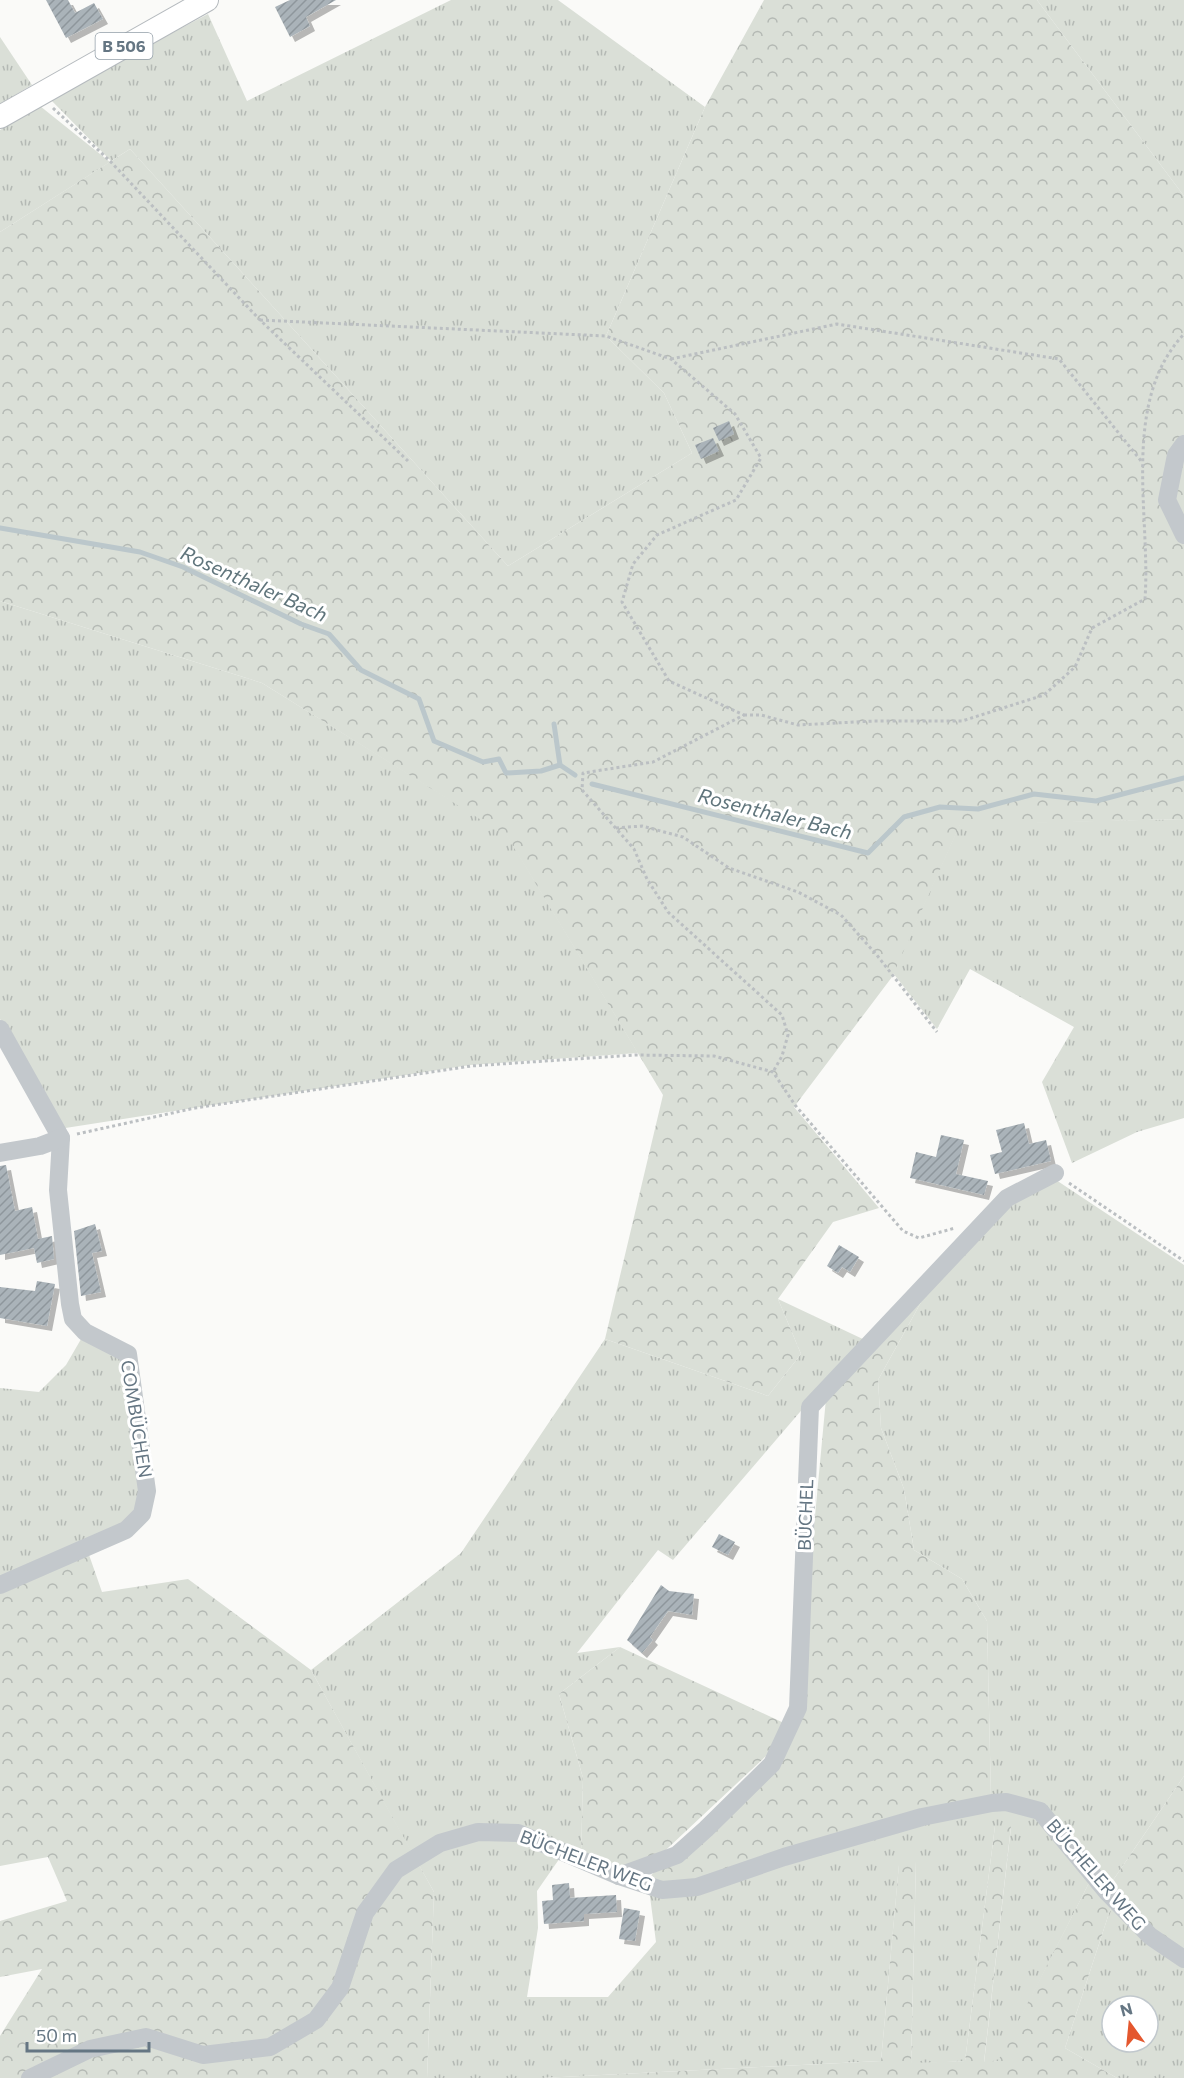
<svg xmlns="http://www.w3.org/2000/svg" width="1184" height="2078" viewBox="0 0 1184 2078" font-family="Commissioner,sans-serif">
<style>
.grass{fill:url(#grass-tufts);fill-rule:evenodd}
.forest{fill:url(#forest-crowns)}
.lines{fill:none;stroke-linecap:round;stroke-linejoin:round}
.stream{stroke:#bbc7cb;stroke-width:5}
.building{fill:url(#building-hatch);filter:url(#shadow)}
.major-casing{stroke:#b5babe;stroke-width:24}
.path{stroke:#bbbfc2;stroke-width:3;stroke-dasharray:3 3;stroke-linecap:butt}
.minor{stroke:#c3c8cc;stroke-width:18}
.major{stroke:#fff;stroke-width:22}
.labels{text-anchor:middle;stroke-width:6;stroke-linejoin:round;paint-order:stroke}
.shield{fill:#fff;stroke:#939fa8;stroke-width:1.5}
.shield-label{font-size:16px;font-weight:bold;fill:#657683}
.street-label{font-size:18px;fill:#657683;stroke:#fff}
.water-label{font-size:20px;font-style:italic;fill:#60757c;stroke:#fff}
</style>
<defs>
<pattern id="grass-tufts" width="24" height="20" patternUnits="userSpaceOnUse" patternTransform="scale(1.5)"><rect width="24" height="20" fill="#dadfd7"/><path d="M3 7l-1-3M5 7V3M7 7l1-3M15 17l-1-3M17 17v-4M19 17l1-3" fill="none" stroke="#b4b9b4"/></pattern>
<pattern id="forest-crowns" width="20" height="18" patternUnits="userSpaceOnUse" patternTransform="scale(1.5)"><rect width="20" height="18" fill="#dadfd7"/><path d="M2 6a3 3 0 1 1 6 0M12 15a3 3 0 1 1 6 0" fill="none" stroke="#b4b9b4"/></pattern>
<pattern id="building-hatch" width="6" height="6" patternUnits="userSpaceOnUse" patternTransform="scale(1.5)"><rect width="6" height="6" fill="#aab3b9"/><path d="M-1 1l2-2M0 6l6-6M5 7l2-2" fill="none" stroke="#8e969c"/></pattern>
<filter id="shadow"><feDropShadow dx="5" dy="5" stdDeviation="0" flood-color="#0004"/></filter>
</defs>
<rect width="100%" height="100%" fill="#fafaf8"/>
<g class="grass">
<polygon points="451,0 558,0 705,107 606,336 664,393 692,453 508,566 130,149 111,161 50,99 60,92 208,14 247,101"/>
<polygon points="1037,0 1184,0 1184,196"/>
<polygon points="0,37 32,85 0,104"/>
<polygon points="40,106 110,162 0,232 0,130"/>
<polygon points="0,601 262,683 507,835 638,1053 470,1065 59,1129 0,1019"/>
<polygon points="1184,819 1184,1118 1137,1132 1072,1163 1042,1082 1074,1027 970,969 937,1029 893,973 960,824"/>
<polygon points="1053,1178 1184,1265 1184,1776 1107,1889 1042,1808 991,1799 987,1621 962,1579 914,1550 904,1489 881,1428 878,1380 930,1286 1008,1200"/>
<polygon points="778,1299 867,1341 824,1384 673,1560 658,1550 577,1653 620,1647 559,1694 583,1778 581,1855 520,1831 414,1857 311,1670 461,1553 605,1339 768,1396 801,1354"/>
<polygon points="84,1334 125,1354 145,1489 126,1527 0,1582 0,1388 39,1392 66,1365"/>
<polygon points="993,1806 1038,1814 1092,1877 999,2061 984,2063 1011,1827 995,1826 965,2061 911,2064 916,1862 899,1865 881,2061 542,2078 427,2078 434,1892 416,1860 441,1845 518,1836 562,1855 537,1891 538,1928 527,1997 608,1997 656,1942 649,1889"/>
<path d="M1113,1901L1184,1962V2078H1117L1065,2048ZM1112,2006H1148V2042H1112Z"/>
</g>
<g class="forest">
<polygon points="764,0 1037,0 1184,196 1184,819 960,825 892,977 794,1107 879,1208 833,1222 778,1299 801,1354 768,1396 605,1339 663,1095 507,836 262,683 0,601 0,232 130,149 508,566 692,453 664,393 606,336 705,107"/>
<polygon points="930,1286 878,1380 881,1428 904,1489 914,1550 962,1579 987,1621 991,1799 693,1884 646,1880 773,1760 802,1710 803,1644 827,1388"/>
<polygon points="88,1552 102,1592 188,1579 311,1670 434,1892 427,2078 0,2078 0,2036 42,1969 0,1977 0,1921 67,1901 48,1857 0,1866 0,1589"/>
<polygon points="620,1647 786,1724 766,1756 637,1877 581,1855 583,1778 559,1694"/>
<polygon points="1184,1776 1184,1955 1107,1889"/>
<polygon points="995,1826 1011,1826 984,2062 998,2061 1092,1877 1113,1901 1065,2048 1117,2078 542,2078 881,2061 899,1864 916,1861 911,2063 965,2061"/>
</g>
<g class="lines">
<g class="stream">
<polyline points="0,528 140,552 183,567 301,624 329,634 361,670 419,699 434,741 483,762 499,759 506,773 541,771 560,765 575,775"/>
<polyline points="554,724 560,765"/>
<polyline points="592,784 868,853 904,817 940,807 978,809 1034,794 1096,801 1184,778"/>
</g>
</g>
<g class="building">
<polygon points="46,0 68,0 75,13 94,3 103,19 66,38"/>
<polygon points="290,0 336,0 306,17 310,26 290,37 275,7"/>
<polygon points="729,421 734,434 719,441 713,428"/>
<polygon points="713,438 719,451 701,459 695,445"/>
<polygon points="1024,1123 1029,1144 1046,1140 1051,1161 995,1174 990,1155 1002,1152 996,1130"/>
<polygon points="941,1135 964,1140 956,1174 988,1181 984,1195 910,1178 916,1152 936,1157"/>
<polygon points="6,1165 15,1211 32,1207 38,1239 52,1236 54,1259 37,1263 34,1248 0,1255 0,1166"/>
<polygon points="95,1224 102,1251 92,1253 101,1292 81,1296 74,1231"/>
<polygon points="839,1245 859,1257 850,1272 842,1267 838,1273 827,1266"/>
<polygon points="37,1281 55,1284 47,1326 0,1318 0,1287 35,1291"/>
<polygon points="719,1534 735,1542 728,1555 712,1547"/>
<polygon points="661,1585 669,1591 694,1594 692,1615 668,1611 650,1637 653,1640 642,1653 627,1640"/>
<polygon points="569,1883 570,1898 616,1895 617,1912 584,1914 584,1921 544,1924 542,1901 553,1900 552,1885"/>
<polygon points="624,1908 640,1911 635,1941 619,1939"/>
</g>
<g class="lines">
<defs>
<polyline id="major" points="0,117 207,0"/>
</defs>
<use href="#major" class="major-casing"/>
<g class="path">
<polyline points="53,108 110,161 260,320 408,461"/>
<polyline points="260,320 606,336 671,359 735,414 761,458 736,500 657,535 633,564 622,602 669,681 744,715 653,762 583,773 582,790 634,849 647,879 668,912 782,1015 788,1035 782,1056 773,1072"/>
<polyline points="671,359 837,324 1059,359 1142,462"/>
<path d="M744,715H761L798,725L874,721H962L1044,695L1075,667L1092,628L1145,599C1151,515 1120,402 1184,334"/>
<polyline points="616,828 642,826 683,837 729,868 798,892 841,915 876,954 937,1032"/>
<polyline points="77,1134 195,1108 471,1066 635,1055 714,1056 773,1072 795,1105 903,1231 919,1238 955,1228"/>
<polyline points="1069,1183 1184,1261"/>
</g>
<g class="minor">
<polyline points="1184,444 1176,455 1167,500 1184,535"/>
<polyline points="0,1029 61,1138 58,1190 70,1304 73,1319 85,1332 128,1354 147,1491 142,1514 126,1530 0,1585"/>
<polyline points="0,1153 40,1146 61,1138"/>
<polyline points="619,1876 677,1855 706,1829 772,1764 798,1708 810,1407 1007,1198 1055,1173"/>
<polyline points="30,2078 90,2049 146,2037 203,2055 270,2047 316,2020 340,1988 365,1913 396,1870 440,1843 478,1832 518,1833 619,1876 662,1890 697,1887 784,1857 922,1817 992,1803 1006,1802 1040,1811 1107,1892 1150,1936 1184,1959"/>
</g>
<use href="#major" class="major"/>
</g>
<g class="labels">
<rect class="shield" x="95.5" y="33" width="57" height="26" rx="4.5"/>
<g class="shield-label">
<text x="124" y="52">B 506</text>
</g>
<g class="street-label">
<text transform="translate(136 1419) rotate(81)" y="6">COMBÜCHEN</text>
<text transform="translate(806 1515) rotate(-88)" y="6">BÜCHEL</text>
<text transform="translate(586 1861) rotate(21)" y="6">BÜCHELER WEG</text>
<text transform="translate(1096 1875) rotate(49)" y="6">BÜCHELER WEG</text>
</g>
<g class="water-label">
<text transform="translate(254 584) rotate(24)" y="7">Rosenthaler Bach</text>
<text transform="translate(775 814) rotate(14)" y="7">Rosenthaler Bach</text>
</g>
</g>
<g transform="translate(1130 2024) rotate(345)"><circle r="28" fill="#ffffff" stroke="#c1c8cd" stroke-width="1.5"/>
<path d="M0-4.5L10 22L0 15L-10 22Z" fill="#e4572e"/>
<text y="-9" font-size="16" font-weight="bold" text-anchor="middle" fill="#657683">N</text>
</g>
<path d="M27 2042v9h122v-9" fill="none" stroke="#657683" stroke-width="3"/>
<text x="36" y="2042" font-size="18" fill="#657683" stroke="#ffffff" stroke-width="4.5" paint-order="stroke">50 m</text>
</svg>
